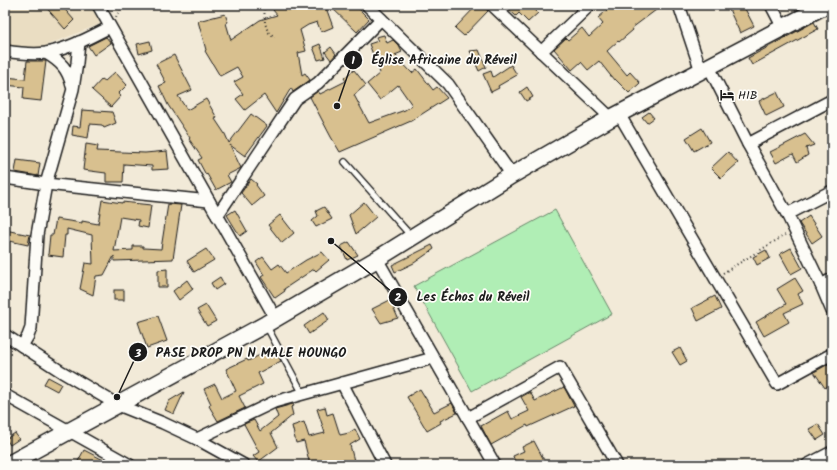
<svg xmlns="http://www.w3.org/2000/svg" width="837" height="470" viewBox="0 0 837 470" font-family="Kalam,sans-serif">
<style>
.built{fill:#eaddc2}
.green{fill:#b0eeb5;stroke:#668568}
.building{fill:#d8c08f;stroke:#1c1c1c}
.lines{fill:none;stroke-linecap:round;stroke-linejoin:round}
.lane-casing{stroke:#1c1c1c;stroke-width:8}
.street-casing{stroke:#1c1c1c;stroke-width:14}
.secondary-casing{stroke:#1c1c1c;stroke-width:19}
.path{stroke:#1c1c1c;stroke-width:2;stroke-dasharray:1 3;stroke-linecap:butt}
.lane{stroke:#fdfcf7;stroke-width:5.5}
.street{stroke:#fdfcf7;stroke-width:11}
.secondary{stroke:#fdfcf7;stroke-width:16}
.labels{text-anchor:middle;stroke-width:3.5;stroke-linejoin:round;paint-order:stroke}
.poi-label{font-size:12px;fill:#1c1c1c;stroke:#fdfcf7;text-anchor:start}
.leader{fill:none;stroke:#1c1c1c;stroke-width:1.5}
.callout-dot{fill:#1c1c1c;stroke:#fdfcf7;stroke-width:1.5}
.mark-label{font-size:12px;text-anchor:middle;font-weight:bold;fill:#fff}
.callout-label{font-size:13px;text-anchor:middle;font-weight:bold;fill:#1c1c1c;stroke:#fdfcf7;stroke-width:3.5;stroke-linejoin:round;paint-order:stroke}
</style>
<rect width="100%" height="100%" fill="#f2ead8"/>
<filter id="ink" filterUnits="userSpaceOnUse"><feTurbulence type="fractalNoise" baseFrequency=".025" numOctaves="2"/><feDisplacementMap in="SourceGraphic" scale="8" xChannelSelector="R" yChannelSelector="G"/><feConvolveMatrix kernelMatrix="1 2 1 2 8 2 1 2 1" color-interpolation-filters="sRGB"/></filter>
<g filter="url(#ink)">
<polygon class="built" points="5,5 91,5 100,24 42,47 30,48 5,45"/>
<polygon class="green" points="555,210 612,314 472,391 414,286"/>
<g class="building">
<polygon points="44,5 61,5 74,20 65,29"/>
<polygon points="280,5 325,5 333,27 321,32 317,22 308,25 300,30 306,51 298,53 302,75 305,73 310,80 293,92 291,88 276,113 264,95 245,110 236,99 243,94 234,82 243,77 237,67 220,76 205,51 206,50 198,21 225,14 228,22 226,23 231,40 260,20 277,15 273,10"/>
<polygon points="329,5 355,5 369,19 357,32"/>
<polygon points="477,5 485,5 485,7 488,11 464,36 455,28"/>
<polygon points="504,5 530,5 538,13 528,22 519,13 516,16"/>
<polygon points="613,5 652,5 656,10 632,28 633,30 619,42 618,41 607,51 627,75 630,72 640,83 629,93 615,79 614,80 599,61 588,70 581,62 572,70 554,49 566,38 568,40 582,28 589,37 603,24 598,18"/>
<polygon points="727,5 743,5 754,26 740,33"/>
<polygon points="814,22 818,29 752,65 748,58"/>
<polygon points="384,35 387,43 393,40 399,46 402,52 395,55 412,73 417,69 433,90 437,87 447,98 411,121 340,152 331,137 310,97 318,91 320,94 346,81 344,78 354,70 366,85 354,95 369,123 405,110 412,105 398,85 380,100 367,84 380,73 369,44 378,41 376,37"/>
<polygon points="106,37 111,43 94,55 88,46"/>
<polygon points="150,41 152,50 139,54 137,44"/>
<polygon points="320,44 325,58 318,60 313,47"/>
<polygon points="331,47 336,54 331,60 325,52"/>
<polygon points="479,50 486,67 479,71 470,51"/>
<polygon points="174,55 192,90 178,96 187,110 206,99 217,118 215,119 225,134 229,143 251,114 267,126 245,156 230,145 241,168 227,175 231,182 216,190 207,174 206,175 198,160 202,158 189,139 190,138 168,105 159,86 166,83 156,64"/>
<polygon points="27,61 46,61 41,101 23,99 24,87 5,85 5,77 25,79"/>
<polygon points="511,65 517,75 498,86 499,88 491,92 483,74 491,71 493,77"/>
<polygon points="115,72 127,85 118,94 121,96 111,107 92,90 102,79 105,81"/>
<polygon points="527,87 533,97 526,101 520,92"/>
<polygon points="777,92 784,107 766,116 759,101"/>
<polygon points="82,110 112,112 116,123 104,128 102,125 90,124 88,138 72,135 73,126 80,127"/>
<polygon points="649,112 654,118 647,123 642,117"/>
<polygon points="702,128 710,142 694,151 686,138"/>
<polygon points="805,134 814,145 806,148 808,155 797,162 793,154 776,163 770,152 782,146"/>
<polygon points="86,144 98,146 97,151 145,153 167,151 169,169 152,170 152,166 124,164 123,182 106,182 106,173 83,170"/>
<polygon points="728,152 738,163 721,178 711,168"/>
<polygon points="17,160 40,163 38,176 15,172"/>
<polygon points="251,179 257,184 256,185 264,196 252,206 241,193"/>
<polygon points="102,200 122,203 122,202 151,205 148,228 138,226 139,220 120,217 114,251 133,250 133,246 143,246 143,248 161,249 168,204 181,205 173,259 114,261 114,256 104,275 96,276 93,295 80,289 85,263 93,264 92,235 67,229 67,235 65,235 63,257 48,255 50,235 53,235 56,219 82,223 82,221 98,224"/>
<polygon points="364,202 376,217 356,234 349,215"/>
<polygon points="324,207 332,219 316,227 312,221 318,216 316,211"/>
<polygon points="235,210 247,231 240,236 227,215"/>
<polygon points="280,215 294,233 282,243 268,225"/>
<polygon points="809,216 822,236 812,243 799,223"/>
<polygon points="5,230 30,235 28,245 5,240"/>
<polygon points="349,242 358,255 347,260 341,246"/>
<polygon points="432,245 434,249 414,263 395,272 392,265"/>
<polygon points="791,248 802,268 791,274 780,254"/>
<polygon points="206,249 214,260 194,272 187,261"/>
<polygon points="766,250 770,258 757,265 753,257"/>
<polygon points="322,252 329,260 316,271 314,269 284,289 285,291 275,298 261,277 264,275 256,262 263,257 272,269 279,264 286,273 306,260"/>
<polygon points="167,269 167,287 158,287 158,270"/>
<polygon points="220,277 224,284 215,290 211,283"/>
<polygon points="795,278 803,291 798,294 803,304 784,313 789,322 764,336 756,322 786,304 777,289"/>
<polygon points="187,280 193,289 179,300 173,291"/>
<rect x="114" y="290" width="10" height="10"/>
<polygon points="715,296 721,309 698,321 692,308"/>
<polygon points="390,300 398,318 381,323 372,309"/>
<polygon points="206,305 216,321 207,326 197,310"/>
<polygon points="324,312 329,320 309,334 304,326"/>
<polygon points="158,316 167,341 147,348 138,322"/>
<polygon points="274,348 281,361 258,373 263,384 239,396 245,408 218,421 209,406 211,404 204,389 215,384 222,398 236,391 226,369 247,359 248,361"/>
<polygon points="680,348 687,361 680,365 672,352"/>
<polygon points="832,362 832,383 825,388 814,372"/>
<polygon points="48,377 61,384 57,391 44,384"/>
<polygon points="564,387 574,406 528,427 527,425 491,445 481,426 508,411 512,419 529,411 521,397 530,392 535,401"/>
<polygon points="420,389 434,412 452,403 457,413 440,421 441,423 427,431 407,397"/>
<polygon points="184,392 174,414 165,410 169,401"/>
<polygon points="293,404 294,406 291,407 293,415 271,433 278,447 258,462 253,456 259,452 244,424 254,420 260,431 278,417 275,409"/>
<polygon points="325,407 327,415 333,413 340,435 349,433 355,429 360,439 350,445 355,465 342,465 341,462 318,465 310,465 304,441 296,443 292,426 304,422 309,437 325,433 317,409"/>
<polygon points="818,424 825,435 817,440 809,429"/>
<polygon points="15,433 19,439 10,445 6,439"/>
<polygon points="534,441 544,460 534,465 516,465 513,456 524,451 522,447"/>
<polygon points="84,450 113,465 76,465"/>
</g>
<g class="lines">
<defs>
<g id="lane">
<polyline points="345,162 411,236"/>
<polyline points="266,325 303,394"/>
</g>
<g id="street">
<polyline points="98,5 276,319"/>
<polyline points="367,5 448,84 512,175"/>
<polyline points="492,5 611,118"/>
<polyline points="679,5 701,71"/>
<polyline points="771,5 783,28"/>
<path d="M5,51C18,53 32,55 46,53C68,49 91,37 110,27"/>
<polyline points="541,52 590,5"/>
<path d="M46,53C61,62 68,69 72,86"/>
<polyline points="709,67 748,144 787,214 821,285 832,311"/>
<polyline points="619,114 777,384 832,354"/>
<polyline points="748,144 832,100"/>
<polyline points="5,178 46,184 209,201"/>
<polyline points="787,214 832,191"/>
<polyline points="217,216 295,99 318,83 381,19"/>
<polyline points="377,259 495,465"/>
<polyline points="821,285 832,279"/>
<polyline points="5,335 62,372 118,405 163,423 197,439 244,465"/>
<polyline points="22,346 28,336 31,328 37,235 46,184 73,89 77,63 79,42"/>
<polyline points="342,383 385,465"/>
<polyline points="5,395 130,465"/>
<polyline points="468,418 560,367 617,465"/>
<polyline points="197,439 274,402 433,358"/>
<polyline points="807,465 832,452"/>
</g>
<polyline id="secondary" points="7,465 266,324 377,259 512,175 611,118 826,5"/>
</defs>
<use href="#lane" class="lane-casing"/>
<use href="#street" class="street-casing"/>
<use href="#secondary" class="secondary-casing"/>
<g class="path">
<polyline points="264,5 265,23 268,32 275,37"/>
<polyline points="116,17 122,5"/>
<polyline points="723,273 785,235"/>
</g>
<use href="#lane" class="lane"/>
<use href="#street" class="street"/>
<use href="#secondary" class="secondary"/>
</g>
</g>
<defs>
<symbol id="hotel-bare" viewBox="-9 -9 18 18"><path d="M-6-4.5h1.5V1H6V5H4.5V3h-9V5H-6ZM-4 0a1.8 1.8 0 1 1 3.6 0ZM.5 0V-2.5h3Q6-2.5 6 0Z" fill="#1c1c1c" stroke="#fdfcf7" stroke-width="2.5" paint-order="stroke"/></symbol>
</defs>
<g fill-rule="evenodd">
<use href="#hotel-bare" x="717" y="85" width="20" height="20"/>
</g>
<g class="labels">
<g class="poi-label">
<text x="738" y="99">HIB</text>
</g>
</g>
<path class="leader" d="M337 106L353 60M331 241L398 297M117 397L138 352"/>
<g class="callout-dot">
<circle cx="337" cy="106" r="4"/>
<circle cx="331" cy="241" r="4"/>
<circle cx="117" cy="397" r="4"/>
<circle cx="353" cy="60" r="10"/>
<circle cx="398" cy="297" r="10"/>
<circle cx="138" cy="352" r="10"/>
</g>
<g class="mark-label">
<text x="353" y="64">1</text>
<text x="398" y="301">2</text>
<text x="138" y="357">3</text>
</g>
<g class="callout-label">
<text x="444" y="64">Église Africaine du Réveil</text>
<text x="473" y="301">Les Échos du Réveil</text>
<text x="251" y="357">PASE DROP PN N MALE HOUNGO</text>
</g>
<rect width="837" height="470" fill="none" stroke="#fdfcf7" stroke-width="20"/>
<rect x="10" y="10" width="817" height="450" fill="none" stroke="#1c1c1c" stroke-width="1.5" filter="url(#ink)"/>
</svg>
